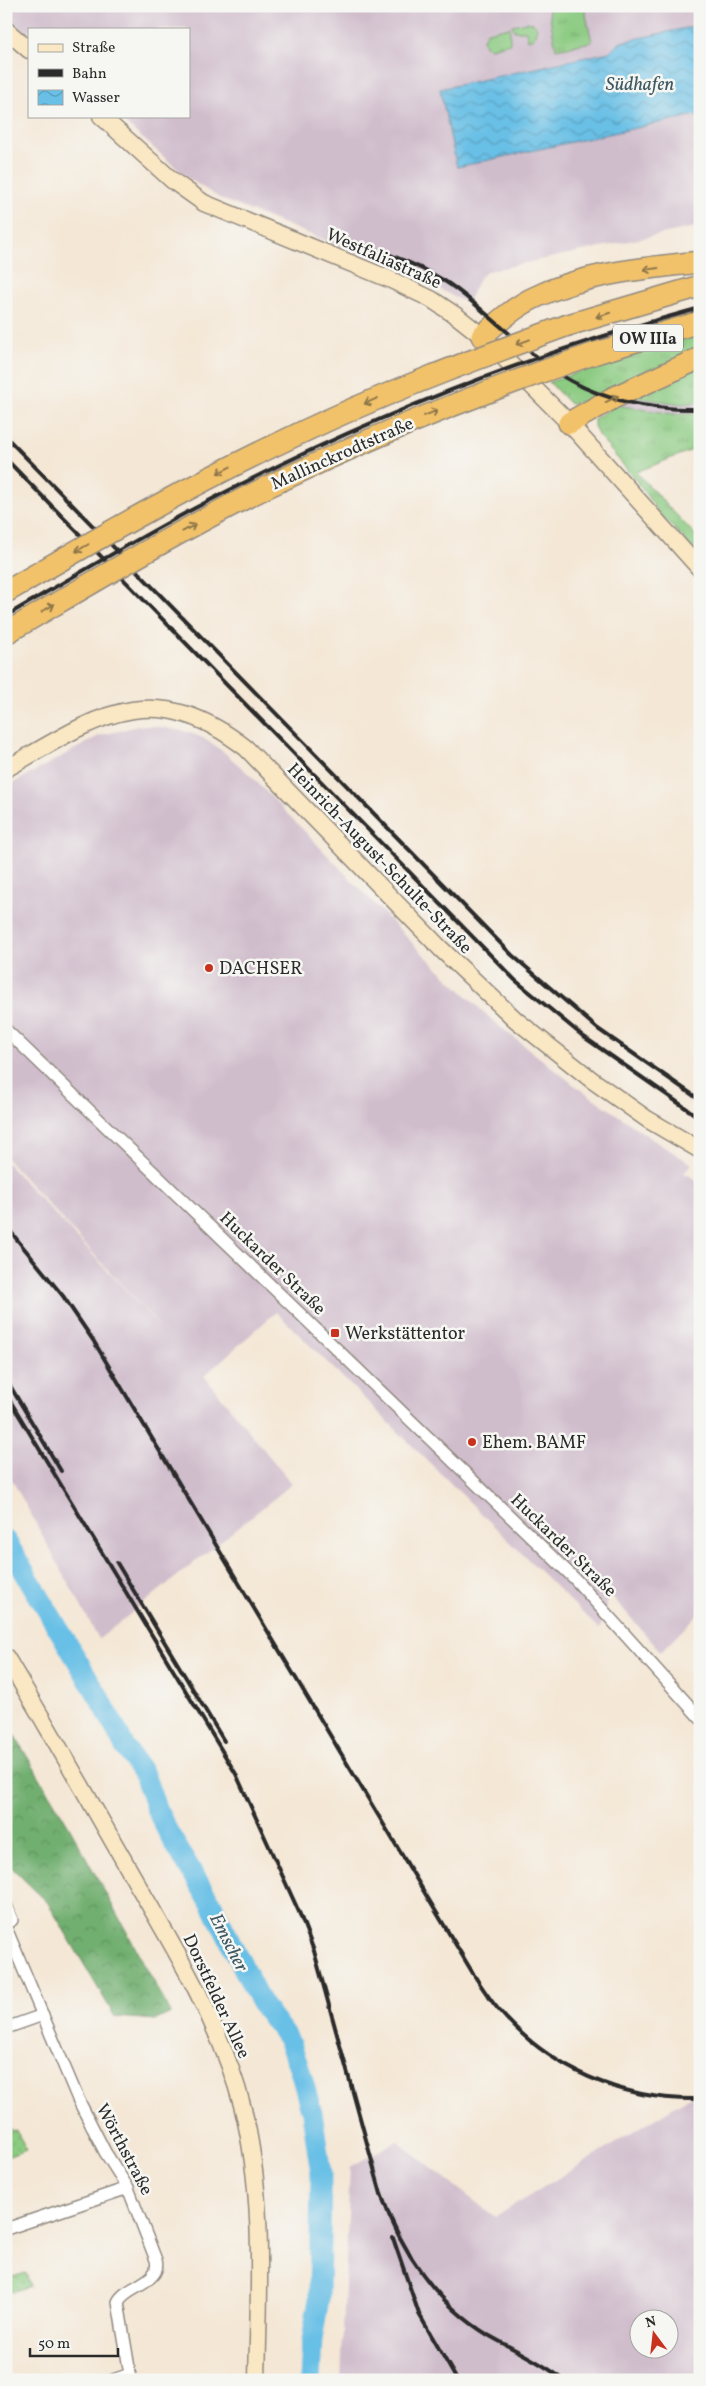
<svg xmlns="http://www.w3.org/2000/svg" width="706" height="2386" viewBox="0 0 706 2386" font-family="Vollkorn,serif">
<style>
.industrial{fill:#d0bdcc;fill-rule:evenodd}
.grass{fill:url(#grass-tufts);stroke:#5c7b56}
.forest{fill:url(#forest-crowns);stroke:#4e6d4e}
.park{fill:url(#park-dots);stroke:#5c7b56}
.water{fill:url(#water-waves);stroke:#4a7688}
.lines{fill:none;stroke-linecap:round;stroke-linejoin:round}
.river{stroke:#69c0e6;stroke-width:21}
.street-casing{stroke:#908980;stroke-width:14}
.secondary-casing{stroke:#908980;stroke-width:19}
.highway-casing{stroke:#908980;stroke-width:24}
.street{stroke:#fff;stroke-width:11}
.secondary{stroke:#fae7c3;stroke-width:16}
.highway{stroke:#f2c26a;stroke-width:21}
.rail{stroke:#2b2b2b;stroke-width:4}
.highway-bridge-casing{stroke:#908980;stroke-width:24;stroke-linecap:butt}
.highway-bridge{stroke:#f2c26a;stroke-width:21}
.oneway{stroke:#8e764a}
.poi-dot{fill:#c8321e;stroke:#f6f6f2;stroke-width:2}
.labels{text-anchor:middle;stroke-width:5;stroke-linejoin:round;paint-order:stroke}
.shield{fill:#f6f6f2;stroke:#686867;stroke-width:1}
.shield-label{font-size:16px;font-weight:bold;fill:#2b2b2b}
.street-label{font-size:18px;fill:#2b2b2b;stroke:#f6f6f2}
.poi-label{font-size:18px;fill:#2b2b2b;stroke:#f6f6f2;text-anchor:start}
.water-label{font-size:19px;font-style:italic;fill:#3e5863;stroke:#f6f6f2}
</style>
<defs>
<pattern id="grass-tufts" width="24" height="20" patternUnits="userSpaceOnUse" patternTransform="scale(1.25)"><rect width="24" height="20" fill="#8ccb82"/><path d="M3 7l-1-3M5 7V3M7 7l1-3M15 17l-1-3M17 17v-4M19 17l1-3" fill="none" stroke="#79ae70"/></pattern>
<pattern id="forest-crowns" width="20" height="18" patternUnits="userSpaceOnUse" patternTransform="scale(1.25)"><rect width="20" height="18" fill="#71af70"/><path d="M2 6a3 3 0 1 1 6 0M12 15a3 3 0 1 1 6 0" fill="none" stroke="#5d8f5c"/></pattern>
<pattern id="park-dots" width="8" height="8" patternUnits="userSpaceOnUse" patternTransform="scale(1.25)"><rect width="8" height="8" fill="#8ccb82"/><path d="M2 2h.1M6 6h.1" fill="none" stroke="#79ae70" stroke-width="1.8" stroke-linecap="round"/></pattern>
<pattern id="water-waves" width="16" height="10" patternUnits="userSpaceOnUse" patternTransform="scale(1.25)"><rect width="16" height="10" fill="#69c0e6"/><path d="M0 5q4-4 8 0t8 0" fill="none" stroke="#579cbb"/></pattern>
</defs>
<rect width="100%" height="100%" fill="#f6f6f2"/>
<filter id="ink" filterUnits="userSpaceOnUse"><feTurbulence type="fractalNoise" baseFrequency=".02" numOctaves="2"/><feDisplacementMap in="SourceGraphic" scale="10" xChannelSelector="R" yChannelSelector="G"/><feConvolveMatrix kernelMatrix="1 2 1 2 8 2 1 2 1" color-interpolation-filters="sRGB"/></filter>
<filter id="wash" filterUnits="userSpaceOnUse"><feTurbulence type="fractalNoise" baseFrequency=".0096" numOctaves="4" result="noise"/><feDisplacementMap in="SourceGraphic" scale="20" xChannelSelector="R" yChannelSelector="G"/><feGaussianBlur stdDeviation="1.12" result="paint"/><feColorMatrix in="noise" values="0 0 0 0 0 0 0 0 0 0 0 0 0 0 0 0 0 1.4 0 .05"/><feComposite in="paint" operator="in"/></filter>
<g filter="url(#wash)">
<rect width="100%" height="100%" fill="#f4e7d5"/>
<g class="industrial">
<polygon points="6,6 700,6 700,226 488,271 480,277 468,302 462,301 426,282 385,264 221,199 188,178 117,116 189,116 189,29 29,29 29,36 6,15"/>
<polygon points="632,397 682,404 700,402 700,414 673,414 616,405"/>
<polygon points="138,726 154,726 188,732 203,738 225,753 252,777 420,951 493,1021 573,1084 655,1141 692,1164 684,1173 700,1182 700,1612 661,1652 610,1594 601,1626 599,1629 276,1312 204,1376 292,1484 99,1639 6,1469 6,1162 174,1342 6,1158 6,787 99,736"/>
<path d="M700,2091V2380H341L350,2167L397,2141L495,2217ZM668,2318V2348H638V2318Z"/>
</g>
<g class="grass">
<polygon points="548,6 584,6 592,42 556,49"/>
<polygon points="527,22 534,23 537,28 534,38 528,40 526,31 514,31 512,25"/>
<polygon points="510,27 510,43 491,48 485,46 483,39 487,32"/>
<polygon points="700,332 700,353 587,405 584,401 570,404 549,382 618,359 617,356"/>
<polygon points="700,364 700,402 682,404 632,397"/>
<polygon points="616,405 673,414 700,414 700,447 636,472 700,540 700,556 659,513 634,478 598,435 594,426 594,419"/>
</g>
<polygon class="forest" points="6,1721 70,1828 171,2013 156,2020 115,2017 48,1903 6,1862"/>
<g class="park">
<polygon points="6,2127 17,2132 27,2150 6,2157"/>
<polygon points="26,2273 30,2286 12,2292 8,2278"/>
</g>
<polygon class="water" points="700,25 700,114 457,167 440,89 609,52 621,42"/>
<g class="lines">
<polyline class="river" points="6,1541 102,1702 125,1747 145,1777 156,1808 169,1834 212,1905 261,2003 288,2039 299,2067 312,2113 321,2174 319,2298 312,2340 310,2380"/>
</g>
</g>
<g filter="url(#ink)">
<g class="lines">
<defs>
<g id="street">
<polyline points="6,1030 575,1579 700,1718"/>
<polyline points="6,1905 12,1920 6,1923"/>
<path d="M6,1928L78,2099L105,2152L128,2188L156,2260C162,2283 126,2285 118,2302L131,2380"/>
<polyline points="6,2028 43,2015"/>
<polyline points="6,2229 128,2188"/>
<polyline points="113,2380 130,2374"/>
</g>
<g id="secondary">
<polyline points="6,30 29,50"/>
<polyline points="101,116 173,181 204,203 389,279 431,299 458,317 482,336 569,423 700,569"/>
<path d="M6,769C95,718 151,674 246,748L441,949L516,1020L592,1080L647,1119L700,1150"/>
<path d="M6,1657C50,1731 93,1806 136,1882C177,1952 221,2026 242,2105C265,2194 259,2289 257,2380"/>
</g>
<g id="highway">
<polyline points="568,325 700,286"/>
<path d="M482,336C499,321 517,305 538,296C587,273 647,268 700,262"/>
<polyline points="596,353 700,322"/>
<polyline points="569,423 613,398 700,358"/>
</g>
</defs>
<use href="#street" class="street-casing"/>
<use href="#secondary" class="secondary-casing"/>
<use href="#highway" class="highway-casing"/>
<use href="#street" class="street"/>
<use href="#secondary" class="secondary"/>
<use href="#highway" class="highway"/>
<g class="rail">
<path d="M337,237C374,249 410,260 443,280C466,294 484,313 505,330C526,348 547,368 571,381C611,403 655,410 700,409"/>
<polyline points="6,437 512,955 598,1029 700,1100"/>
<polyline points="6,459 515,980 584,1037 700,1118"/>
<path d="M6,616C69,579 131,542 195,508C355,423 525,355 700,308"/>
<path d="M6,1226L63,1296L93,1340L474,1975C481,1986 489,1998 498,2009C548,2068 622,2101 700,2099"/>
<polyline points="6,1379 61,1471"/>
<path d="M6,1394L236,1774L299,1912L314,1951L381,2194C401,2251 436,2303 488,2335C514,2350 540,2361 564,2380"/>
<polyline points="117,1563 224,1741"/>
<polyline points="393,2238 419,2314 457,2380"/>
</g>
<defs>
<g id="highway-bridge">
<path d="M6,592C100,537 194,483 292,437C381,394 475,359 568,325"/>
<path d="M6,633C92,583 178,531 267,487C374,435 483,391 596,353"/>
</g>
</defs>
<use href="#highway-bridge" class="highway-bridge-casing"/>
<use href="#highway-bridge" class="highway-bridge"/>
</g>
<defs><path id="oneway-shaft" d="M-6 0H5M1.5-3L5.5 0L1.5 3" fill="none" stroke-width="1.6" stroke-linecap="round" stroke-linejoin="round" transform="scale(1.25)"/></defs>
<g class="oneway">
<use href="#oneway-shaft" transform="translate(651 269) rotate(172)"/>
<use href="#oneway-shaft" transform="translate(603 315) rotate(162)"/>
<use href="#oneway-shaft" transform="translate(523 342) rotate(160)"/>
<use href="#oneway-shaft" transform="translate(612 399) rotate(-27)"/>
<use href="#oneway-shaft" transform="translate(371 401) rotate(156)"/>
<use href="#oneway-shaft" transform="translate(431 413) rotate(-22)"/>
<use href="#oneway-shaft" transform="translate(224 470) rotate(153)"/>
<use href="#oneway-shaft" transform="translate(189 528) rotate(-28)"/>
<use href="#oneway-shaft" transform="translate(82 548) rotate(150)"/>
<use href="#oneway-shaft" transform="translate(48 608) rotate(-30)"/>
</g>
</g>
<g class="poi-dot">
<circle cx="209" cy="968" r="5"/>
<rect x="330" y="1328" width="10" height="10" rx="2.5"/>
<circle cx="472" cy="1442" r="5"/>
</g>
<g class="labels">
<rect class="shield" x="613" y="324.5" width="70" height="27" rx="4"/>
<g class="shield-label">
<text x="648" y="344">OW IIIa</text>
</g>
<g class="street-label">
<text transform="translate(384 258) rotate(24)" y="6">Westfaliastraße</text>
<text transform="translate(342 453) rotate(-24)" y="6">Mallinckrodtstraße</text>
<text transform="translate(380 858) rotate(46)" y="6">Heinrich-August-Schulte-Straße</text>
<text transform="translate(273 1263) rotate(44)" y="6">Huckarder Straße</text>
<text transform="translate(564 1545) rotate(44)" y="6">Huckarder Straße</text>
<text transform="translate(217 1996) rotate(65)" y="6">Dorstfelder Allee</text>
<text transform="translate(125 2149) rotate(62)" y="6">Wörthstraße</text>
</g>
<g class="poi-label">
<text x="219" y="974">DACHSER</text>
<text x="345" y="1339">Werkstättentor</text>
<text x="482" y="1448">Ehem. BAMF</text>
</g>
<g class="water-label">
<text x="640" y="90">Südhafen</text>
<text transform="translate(230 1942) rotate(63)" y="7">Emscher</text>
</g>
</g>
<rect width="706" height="2386" fill="none" stroke="#f6f6f2" stroke-width="25"/>
<rect x="28" y="28" width="162" height="90" fill="#f6f6f2" stroke="#a5a5a2"/>
<rect x="38" y="44" width="25" height="8" fill="#fae7c3" stroke="#a5a5a2"/>
<text x="72" y="52" font-size="15" fill="#2b2b2b">Straße</text>
<rect x="38" y="69" width="25" height="8" fill="#2b2b2b" stroke="#a5a5a2"/>
<text x="72" y="78" font-size="15" fill="#2b2b2b">Bahn</text>
<rect x="38" y="90" width="25" height="15" fill="url(#water-waves)" stroke="#a5a5a2"/>
<text x="72" y="102" font-size="15" fill="#2b2b2b">Wasser</text>
<g transform="translate(654 2334) rotate(345)"><circle r="24" fill="#f6f6f2" stroke="#a5a5a2"/>
<path d="M0-4L9 19L0 12L-9 19Z" fill="#c8321e"/>
<text y="-8" font-size="14" font-weight="bold" text-anchor="middle" fill="#2b2b2b">N</text>
</g>
<path d="M30 2348v8h88v-8" fill="none" stroke="#2b2b2b" stroke-width="2.5"/>
<text x="38" y="2348" font-size="15" fill="#2b2b2b" stroke="#f6f6f2" stroke-width="4" paint-order="stroke">50 m</text>
</svg>
